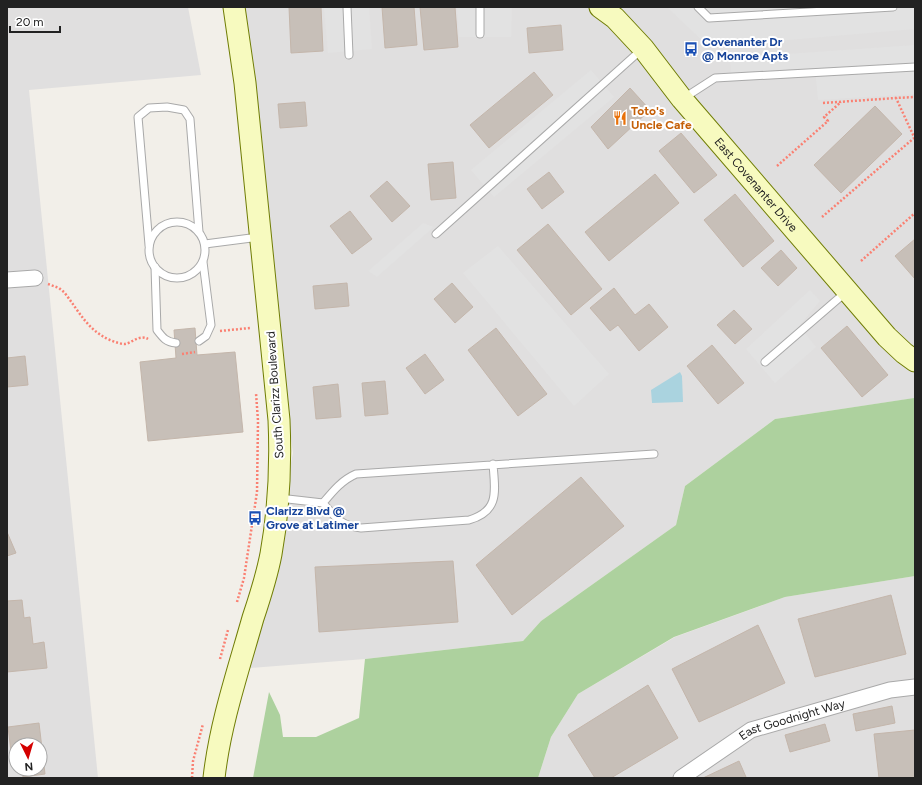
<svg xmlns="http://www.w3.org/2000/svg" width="922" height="785" viewBox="0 0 922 785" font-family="Figtree,sans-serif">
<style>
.residential{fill:#e0dfdf;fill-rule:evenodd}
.forest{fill:#add19e}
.parking{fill:#e2e2e2}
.water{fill:#aad3df}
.building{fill:#c7bfb8;stroke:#c4b6ab}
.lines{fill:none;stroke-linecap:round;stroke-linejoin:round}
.lane-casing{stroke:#a9a9a9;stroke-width:9}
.street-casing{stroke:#a9a9a9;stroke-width:17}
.secondary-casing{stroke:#707d05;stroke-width:23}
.path{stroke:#fa8072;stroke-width:2.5;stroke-dasharray:2 2;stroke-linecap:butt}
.lane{stroke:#fff;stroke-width:7}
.street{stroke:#fff;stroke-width:15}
.secondary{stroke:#f7fabf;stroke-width:21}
.labels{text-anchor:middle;stroke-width:4;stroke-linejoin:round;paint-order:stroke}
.transit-label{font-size:12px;font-weight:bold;fill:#164399;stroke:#fff;text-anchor:start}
.food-label{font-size:12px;font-weight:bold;fill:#c56008;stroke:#fff;text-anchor:start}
.street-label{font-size:12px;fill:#222;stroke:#fff}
</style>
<rect width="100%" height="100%" fill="#f2efe9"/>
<g class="residential">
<path d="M7,7H188L201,75L29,90L98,778H7ZM16,745H40V769H16Z"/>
<polygon points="232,7 915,7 915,398 775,419 685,486 676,525 541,621 523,641 365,659 250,668 293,453"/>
<polygon points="915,576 915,778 538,778 551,737 578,694 675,637 785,597"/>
</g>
<polygon class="forest" points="914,398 915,398 915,576 785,597 674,637 578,694 551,737 538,778 253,778 269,692 280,715 283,737 316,737 359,718 365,659 523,641 541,621 676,525 685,486 775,419"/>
<g class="parking">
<polygon points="324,7 369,7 372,49 328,53"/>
<polygon points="457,7 512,7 511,37 459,37"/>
<polygon points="667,7 915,7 915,29 709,47"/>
<polygon points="915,45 915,94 818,100 815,68 731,74 730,58"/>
<polygon points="591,70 614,97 494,197 471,170"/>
<polygon points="423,223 434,227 377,277 368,271"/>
<polygon points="498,246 609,374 574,406 463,273"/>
<polygon points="810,290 820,301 799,326 816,347 775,383 746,349"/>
</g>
<polygon class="water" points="680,372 682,376 683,402 652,403 651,390"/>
<g class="building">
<polygon points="289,7 321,7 323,51 291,53"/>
<polygon points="382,7 414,7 417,45 385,48"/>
<polygon points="420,7 455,7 458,47 424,50"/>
<polygon points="561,25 563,50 529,53 527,28"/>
<polygon points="534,72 553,95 489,148 470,125"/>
<polygon points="630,88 650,110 608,149 591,127"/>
<polygon points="305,102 307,126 280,128 278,104"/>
<polygon points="875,106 902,134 841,193 814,165"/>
<polygon points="681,133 717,175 694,193 659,151"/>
<polygon points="453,162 456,198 431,200 428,164"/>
<polygon points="549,172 564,192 542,209 527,189"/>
<polygon points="655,174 679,203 609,261 585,232"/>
<polygon points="387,181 410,206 392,222 370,196"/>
<polygon points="735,194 774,241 743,267 704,220"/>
<polygon points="350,211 372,239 352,254 330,226"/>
<polygon points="548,224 602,289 571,315 517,250"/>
<polygon points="915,239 915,279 895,256"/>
<polygon points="781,250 797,268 778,286 761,268"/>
<polygon points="347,283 349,306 315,309 313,286"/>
<polygon points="452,283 473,307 455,323 434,299"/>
<polygon points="614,288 635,315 649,304 668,327 639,351 618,325 610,331 590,308"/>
<polygon points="734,310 752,329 735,344 717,325"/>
<polygon points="847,326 888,375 862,397 821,348"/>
<polygon points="195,328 197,355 235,352 243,432 148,441 140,362 176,358 174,330"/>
<polygon points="496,328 547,394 518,416 468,350"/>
<polygon points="712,345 744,383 718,404 687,366"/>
<polygon points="425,354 444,380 425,394 406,368"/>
<polygon points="25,356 28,385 7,387 7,358"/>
<polygon points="385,381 388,414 365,416 362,383"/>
<polygon points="338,384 341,417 316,419 313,387"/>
<polygon points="581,477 624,526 512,615 476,565"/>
<polygon points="7,532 16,553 7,556"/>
<polygon points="453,561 458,622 319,632 315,567"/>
<polygon points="891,595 906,654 815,677 798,619"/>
<polygon points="22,600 24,618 30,617 33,644 44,642 47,668 7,672 7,601"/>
<polygon points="758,625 785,683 699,722 672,669"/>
<polygon points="648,685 678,738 611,778 595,778 568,735"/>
<polygon points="892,706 895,723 856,731 853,714"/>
<polygon points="39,723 45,774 23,777 22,769 40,769 40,745 16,745 16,760 12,760 8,727"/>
<polygon points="825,724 830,741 790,752 785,735"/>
<polygon points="915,730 915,778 879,778 874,734"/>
<polygon points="739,761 746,777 744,778 703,778"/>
</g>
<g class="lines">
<defs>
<g id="lane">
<polyline points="347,7 349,55"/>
<polyline points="698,7 709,18 893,7"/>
<polyline points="480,34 480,7"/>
<polyline points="684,98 715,78 915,67"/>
<circle cx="177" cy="250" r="28"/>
<polyline points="436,234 641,50"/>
<polyline points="205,244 259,237"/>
<polyline points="149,245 138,117 149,108 167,107 184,110 190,119 199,232"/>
<path d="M155,267L157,330C163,338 166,342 176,343"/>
<polyline points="199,341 206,336 211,325 203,262"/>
<polyline points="765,362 846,292"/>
<path d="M493,464C495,491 500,511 469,520L361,528C340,525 336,518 323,503C333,491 342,480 356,474L654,454"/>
<polyline points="279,498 323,503"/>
</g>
<g id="street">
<polyline points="7,280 35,278"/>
<path id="s1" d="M681,778L751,730L890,690L915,687"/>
</g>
<g id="secondary">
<path id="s2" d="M600,7L615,18L643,48L682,99L887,337L904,353L915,361"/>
<path d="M214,778C220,724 238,671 253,618C260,597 267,575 271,554C279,509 281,465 279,420L245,83L234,7"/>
</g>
</defs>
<use href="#lane" class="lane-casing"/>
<use href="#street" class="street-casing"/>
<use href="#secondary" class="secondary-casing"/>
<g class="path">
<polyline points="823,103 896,98"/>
<polyline points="915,139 896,98 915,97"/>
<polyline points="777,166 828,121 824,117 841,102"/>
<polyline points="822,217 914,138"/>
<polyline points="861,261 915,213"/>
<path d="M48,284L59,288L64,292C79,311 87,330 110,340C115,342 120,344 125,344C132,343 139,334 148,339"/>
<polyline points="220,331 250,328"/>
<polyline points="182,354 195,352"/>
<polyline points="237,602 244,578 257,492 258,421 256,393"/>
<polyline points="220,659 228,630"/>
<polyline points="192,778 193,761 203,724"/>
</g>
<use href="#lane" class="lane"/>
<use href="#street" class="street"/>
<use href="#secondary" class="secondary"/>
</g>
<defs>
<symbol id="bus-bare" viewBox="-9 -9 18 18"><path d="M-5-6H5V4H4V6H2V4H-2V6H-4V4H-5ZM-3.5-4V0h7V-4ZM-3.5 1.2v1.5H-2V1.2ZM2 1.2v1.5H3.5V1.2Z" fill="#1a4fb4" stroke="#fff" stroke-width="2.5" paint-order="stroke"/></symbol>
<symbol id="restaurant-bare" viewBox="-9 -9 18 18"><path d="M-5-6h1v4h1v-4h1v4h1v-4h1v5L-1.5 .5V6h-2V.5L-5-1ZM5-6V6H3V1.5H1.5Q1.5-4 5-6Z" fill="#e8710a" stroke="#fff" stroke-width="2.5" paint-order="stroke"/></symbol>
</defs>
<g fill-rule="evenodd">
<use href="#bus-bare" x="681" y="39" width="20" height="20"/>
<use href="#restaurant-bare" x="610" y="108" width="20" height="20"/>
<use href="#bus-bare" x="245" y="508" width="20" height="20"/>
</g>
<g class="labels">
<g class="transit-label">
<text x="702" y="46">Covenanter Dr<tspan x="702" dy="14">@ Monroe Apts</tspan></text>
<text x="266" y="515">Clarizz Blvd @<tspan x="266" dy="14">Grove at Latimer</tspan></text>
</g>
<g class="food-label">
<text x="631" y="115">Toto's<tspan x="631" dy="14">Uncle Cafe</tspan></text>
</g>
<g class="street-label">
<text dy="4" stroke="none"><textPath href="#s2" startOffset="237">East Covenanter Drive</textPath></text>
<text transform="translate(275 395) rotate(-94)" y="4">South Clarizz Boulevard</text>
<text dy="4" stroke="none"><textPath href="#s1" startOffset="127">East Goodnight Way</textPath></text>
</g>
</g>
<rect width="922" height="785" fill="none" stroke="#222222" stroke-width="16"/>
<g transform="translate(28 757) rotate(175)"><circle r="19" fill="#ffffff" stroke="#a7a7a7"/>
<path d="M0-3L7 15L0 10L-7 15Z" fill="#d40000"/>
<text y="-6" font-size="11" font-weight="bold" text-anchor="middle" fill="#222222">N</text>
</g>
<path d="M10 26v6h50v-6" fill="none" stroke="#222222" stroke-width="2"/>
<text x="16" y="26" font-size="12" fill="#222222" stroke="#ffffff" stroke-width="3" paint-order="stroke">20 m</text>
</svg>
